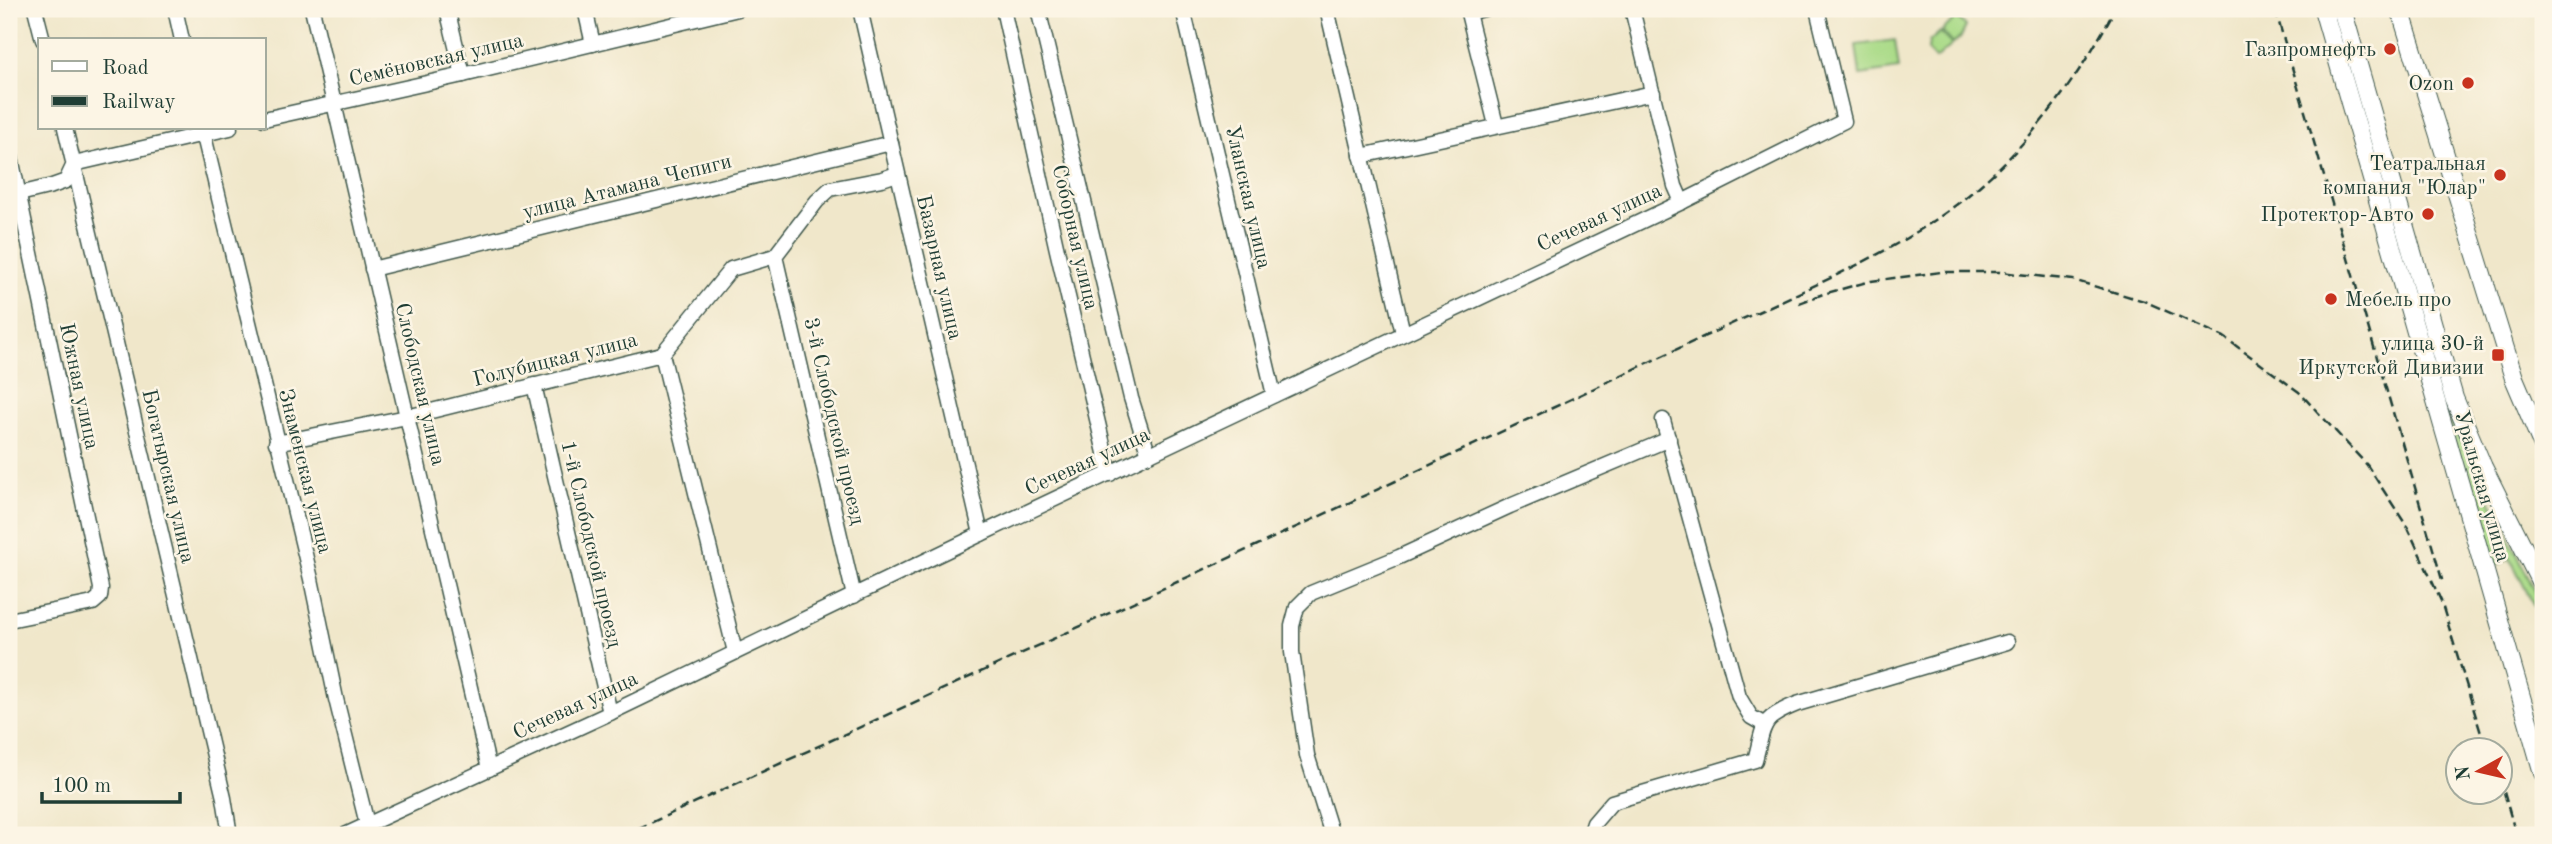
<svg xmlns="http://www.w3.org/2000/svg" width="2552" height="844" viewBox="0 0 2552 844" font-family="'Old Standard TT',serif">
<style>
.green{fill:#abdb89;stroke:#658c5e;stroke-width:2}
.lines{fill:none;stroke-linecap:round;stroke-linejoin:round}
.minor-casing{stroke:#3e564a;stroke-width:17}
.major-casing{stroke:#3e564a;stroke-width:20}
.minor{stroke:#fff;stroke-width:14}
.major{stroke:#fff;stroke-width:18}
.rail{stroke:#1f3d34;stroke-width:2.5;stroke-dasharray:10 5;stroke-linecap:butt}
.poi-dot{fill:#c8321e;stroke:#fcf5e5;stroke-width:2.5}
.labels{text-anchor:middle;stroke-width:5;stroke-linejoin:round;paint-order:stroke}
.poi-label{font-size:21px;fill:#1f3d34;stroke:#fcf5e5;text-anchor:end}
.street-label{font-size:21px;fill:#1f3d34;stroke:#fcf5e5}
</style>
<rect width="100%" height="100%" fill="#fcf5e5"/>
<filter id="ink" filterUnits="userSpaceOnUse"><feTurbulence type="fractalNoise" baseFrequency=".0143" numOctaves="2"/><feDisplacementMap in="SourceGraphic" scale="14" xChannelSelector="R" yChannelSelector="G"/><feConvolveMatrix kernelMatrix="1 2 1 2 8 2 1 2 1" color-interpolation-filters="sRGB"/></filter>
<filter id="wash" filterUnits="userSpaceOnUse"><feTurbulence type="fractalNoise" baseFrequency=".00686" numOctaves="4" result="noise"/><feDisplacementMap in="SourceGraphic" scale="28" xChannelSelector="R" yChannelSelector="G"/><feGaussianBlur stdDeviation="1.57" result="paint"/><feColorMatrix in="noise" values="0 0 0 0 0 0 0 0 0 0 0 0 0 0 0 0 0 1.4 0 .05"/><feComposite in="paint" operator="in"/></filter>
<g filter="url(#wash)">
<rect width="100%" height="100%" fill="#f0e7ca"/>
<g class="green">
<polygon points="1957,17 1966,26 1961,37 1953,44 1942,31"/>
<polygon points="1940,32 1952,45 1936,59 1928,50 1929,42"/>
<polygon points="1895,40 1899,69 1860,75 1856,45"/>
<polygon points="2431,352 2452,415 2474,467 2543,607 2543,624 2510,558 2487,571"/>
</g>
</g>
<g filter="url(#ink)">
<g class="lines">
<defs>
<g id="minor">
<polyline points="35,9 43,40"/>
<polyline points="175,9 182,40"/>
<polyline points="312,9 489,769"/>
<polyline points="447,9 463,75"/>
<polyline points="585,9 593,44"/>
<polyline points="860,9 981,534"/>
<polyline points="1003,9 1057,250 1110,474"/>
<polyline points="1038,9 1131,398 1149,455"/>
<polyline points="1183,9 1274,395"/>
<polyline points="1327,9 1403,333"/>
<polyline points="1467,9 1496,125"/>
<polyline points="1632,9 1675,186 1682,202"/>
<polyline points="1468,13 1484,9"/>
<polyline points="264,119 463,75 738,9"/>
<polyline points="65,128 224,798 230,835"/>
<polyline points="202,128 311,579 336,699 367,824"/>
<polyline points="9,148 101,588 100,597 93,603 9,620"/>
<polyline points="1361,156 1653,93"/>
<polyline points="74,164 230,128"/>
<polyline points="11,196 52,186 66,181 74,164"/>
<polyline points="775,256 854,596"/>
<polyline points="372,269 891,143"/>
<polyline points="662,354 735,652"/>
<polyline points="534,385 610,713"/>
<polyline points="1663,420 1739,697 1751,717 1765,725"/>
<polyline points="276,443 407,417 662,354 731,269 775,256 817,201 830,189 882,179 897,174"/>
<polyline points="345,835 610,713 981,534 1682,202 1844,121 1817,9"/>
<polyline points="1332,835 1307,755 1292,652 1292,626 1297,607 1311,593 1399,557 1510,506 1669,439"/>
<path d="M1590,835L1594,823L1612,802L1755,760C1765,723 1760,719 1797,704L2007,642"/>
</g>
<g id="major">
<polyline points="2323,9 2543,773"/>
<polyline points="2342,9 2454,398 2483,467 2543,587"/>
<polyline points="2400,9 2514,378 2543,446"/>
</g>
</defs>
<use href="#minor" class="minor-casing"/>
<use href="#major" class="major-casing"/>
<use href="#minor" class="minor"/>
<use href="#major" class="major"/>
<g class="rail">
<polyline points="2275,9 2443,583"/>
<polyline points="1799,303 1823,294 1871,281 1941,272 2000,272 2073,280 2144,301 2224,337 2299,392 2367,465 2408,528 2441,601 2486,750"/>
<polyline points="2500,778 2516,835"/>
<path d="M624,835C932,694 1241,554 1548,410C1618,377 1689,343 1760,311C1830,278 1904,247 1965,198C2029,146 2077,81 2115,9"/>
</g>
</g>
</g>
<g class="poi-dot">
<circle cx="2390" cy="49" r="7"/>
<circle cx="2468" cy="83" r="7"/>
<circle cx="2500" cy="175" r="7"/>
<circle cx="2428" cy="214" r="7"/>
<circle cx="2331" cy="299" r="7"/>
<rect x="2491" y="348" width="14" height="14" rx="3.5"/>
</g>
<g class="labels">
<g class="poi-label">
<text x="2376" y="56">Газпромнефть</text>
<text x="2454" y="90">Ozon</text>
<text x="2486" y="170">Театральная<tspan x="2486" dy="24">компания "Юлар"</tspan></text>
<text x="2414" y="221">Протектор-Авто</text>
<text x="2345" y="306" text-anchor="start">Мебель про</text>
<text x="2484" y="350">улица 30-й<tspan x="2484" dy="24">Иркутской Дивизии</tspan></text>
</g>
<g class="street-label">
<text transform="translate(436 59) rotate(-13)" y="7">Семёновская улица</text>
<text transform="translate(627 186) rotate(-14)" y="7">улица Атамана Чепиги</text>
<text transform="translate(1249 197) rotate(77)" y="7">Уланская улица</text>
<text transform="translate(1599 217) rotate(-25)" y="7">Сечевая улица</text>
<text transform="translate(1076 237) rotate(77)" y="7">Соборная улица</text>
<text transform="translate(940 267) rotate(77)" y="7">Базарная улица</text>
<text transform="translate(555 359) rotate(-14)" y="7">Голубицкая улица</text>
<text transform="translate(421 384) rotate(77)" y="7">Слободская улица</text>
<text transform="translate(80 386) rotate(78)" y="7">Южная улица</text>
<text transform="translate(835 421) rotate(77)" y="7">3-й Слободской проезд</text>
<text transform="translate(1087 461) rotate(-25)" y="7">Сечевая улица</text>
<text transform="translate(306 471) rotate(76)" y="7">Знаменская улица</text>
<text transform="translate(169 476) rotate(77)" y="7">Богатырская улица</text>
<text transform="translate(2483 486) rotate(74)" y="7">Уральская улица</text>
<text transform="translate(592 544) rotate(77)" y="7">1-й Слободской проезд</text>
<text transform="translate(575 705) rotate(-25)" y="7">Сечевая улица</text>
</g>
</g>
<rect width="2552" height="844" fill="none" stroke="#fcf5e5" stroke-width="35"/>
<rect x="38" y="38" width="228" height="91" fill="#fcf5e5" stroke="#a4ab9e" stroke-width="2"/>
<rect x="52" y="61" width="35" height="10" fill="#ffffff" stroke="#a4ab9e" stroke-width="2"/>
<text x="102" y="74" font-size="21" fill="#1f3d34">Road</text>
<rect x="52" y="96" width="35" height="10" fill="#1f3d34" stroke="#a4ab9e" stroke-width="2"/>
<text x="102" y="108" font-size="21" fill="#1f3d34">Railway</text>
<g transform="translate(2479 771) rotate(262)"><circle r="33" fill="#fcf5e5" stroke="#a4ab9e" stroke-width="2"/>
<path d="M0-5L12 26L0 18L-12 26Z" fill="#c8321e"/>
<text y="-10" font-size="19" font-weight="bold" text-anchor="middle" fill="#1f3d34">N</text>
</g>
<path d="M42 792v10h138v-10" fill="none" stroke="#1f3d34" stroke-width="3.5"/>
<text x="52" y="792" font-size="21" fill="#1f3d34" stroke="#fcf5e5" stroke-width="5" paint-order="stroke">100 m</text>
</svg>
